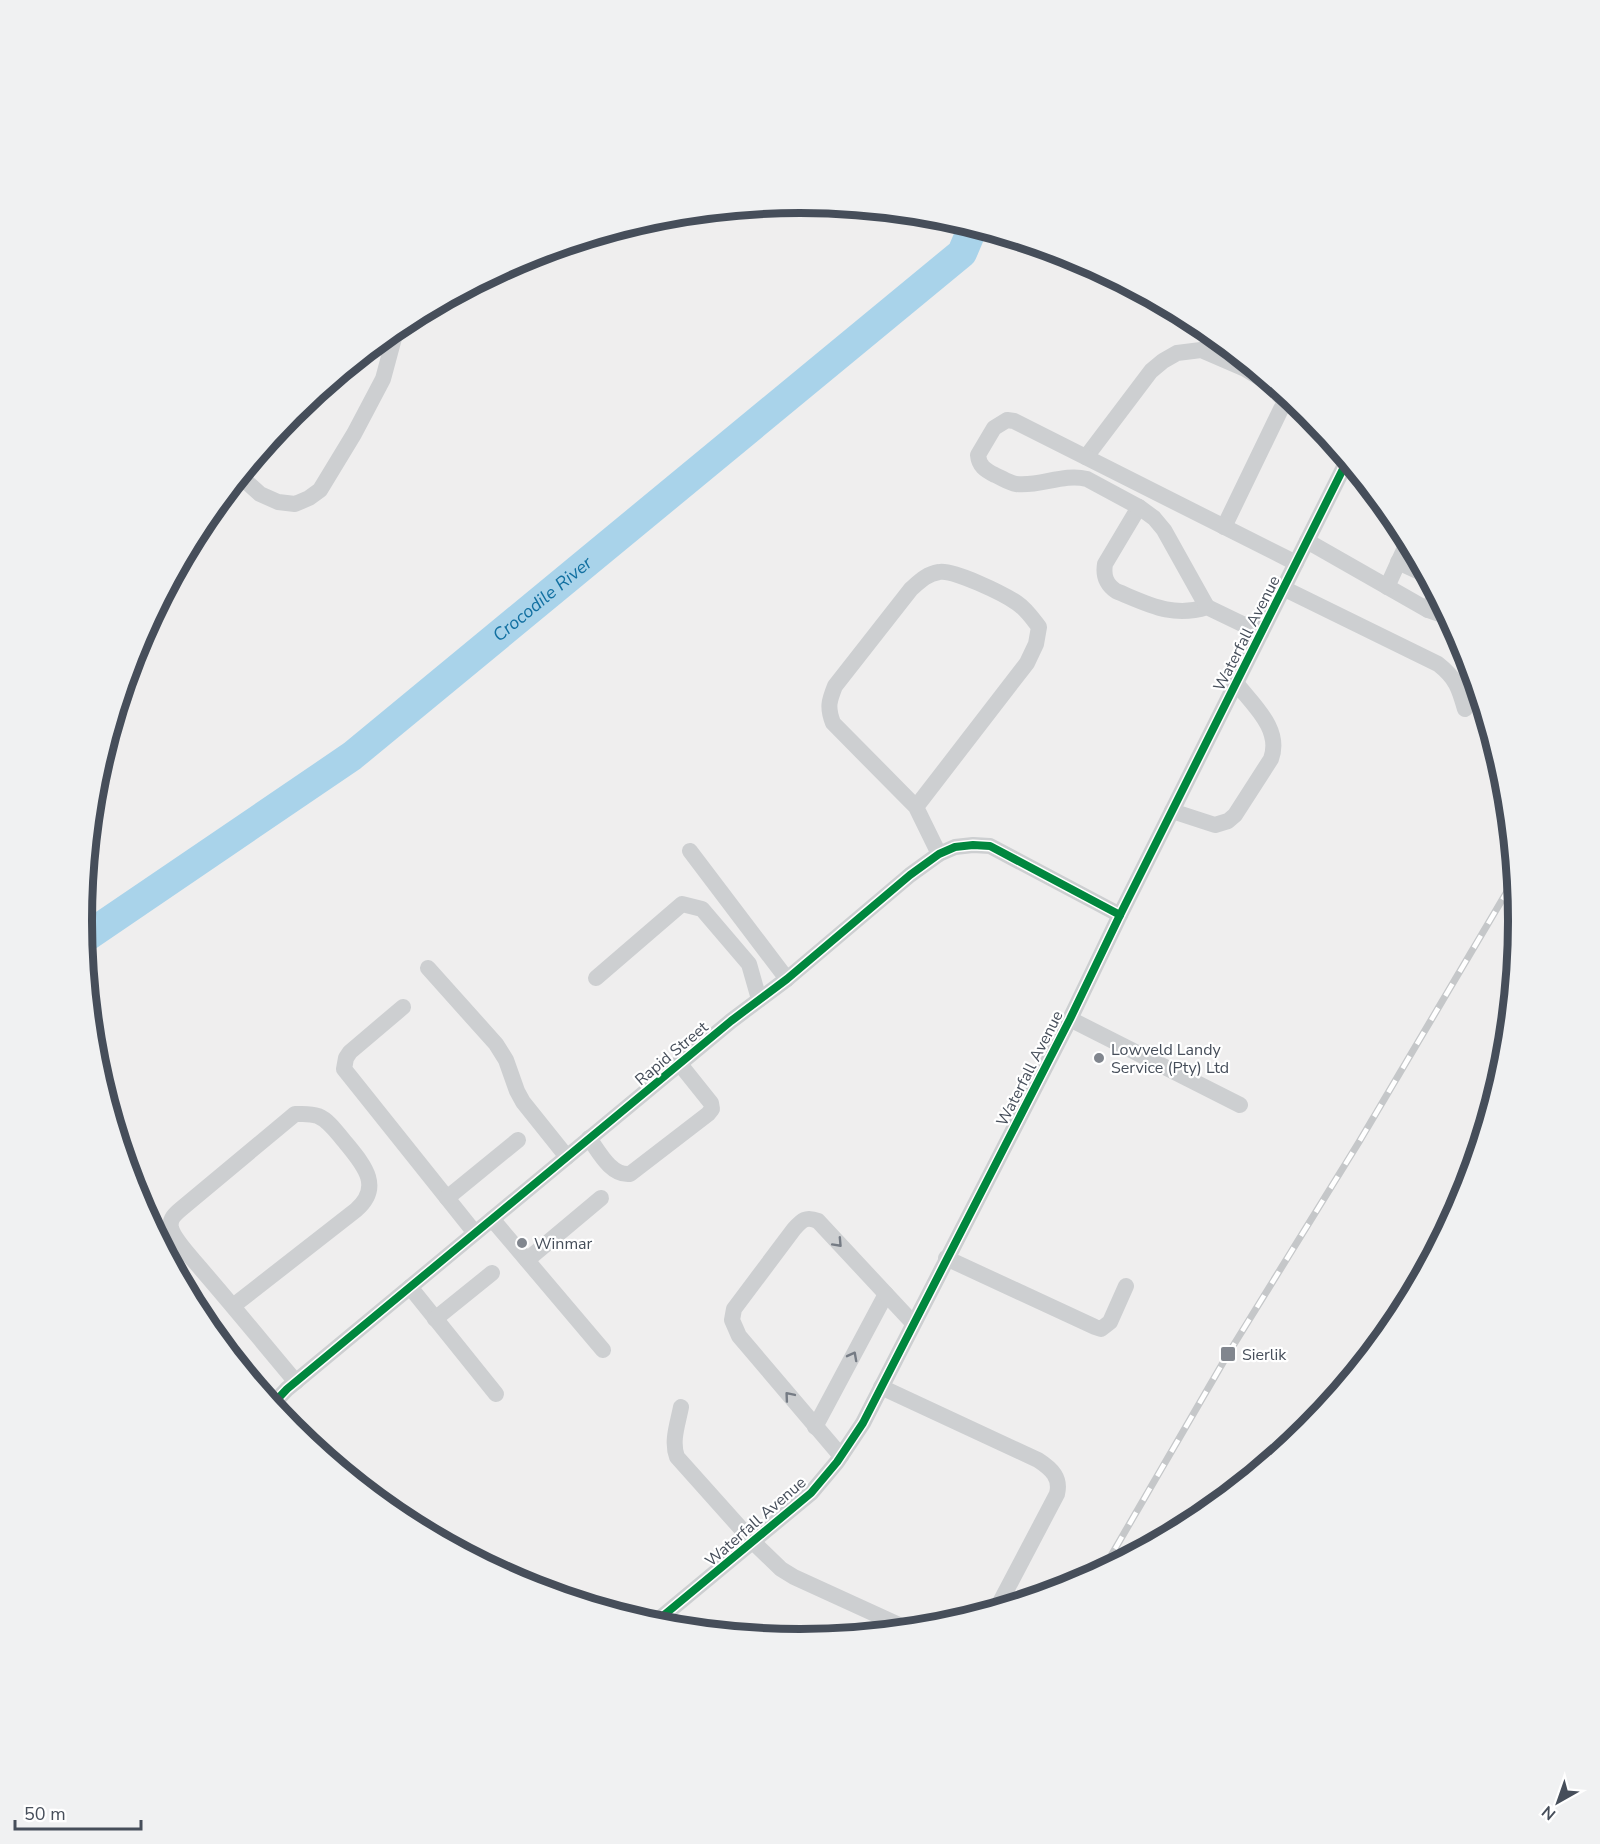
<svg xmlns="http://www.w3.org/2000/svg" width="1600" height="1844" viewBox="0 0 1600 1844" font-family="'Nunito Sans',sans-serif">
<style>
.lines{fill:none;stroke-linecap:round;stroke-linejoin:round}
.river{stroke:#a9d3ea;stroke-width:30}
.minor{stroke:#cdcfd1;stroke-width:16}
.rail-casing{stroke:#c5c7c9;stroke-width:7}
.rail{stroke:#fff;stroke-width:4.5;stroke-dasharray:14;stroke-linecap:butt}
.cycleway-casing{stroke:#fff;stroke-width:11}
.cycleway{stroke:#00873e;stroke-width:8}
.oneway{stroke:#757b84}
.poi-dot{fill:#81868e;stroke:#fff;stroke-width:2}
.labels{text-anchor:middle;stroke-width:4.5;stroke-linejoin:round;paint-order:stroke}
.street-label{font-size:16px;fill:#464e5a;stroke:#fff}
.poi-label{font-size:16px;fill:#464e5a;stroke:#fff;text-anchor:start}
.water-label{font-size:18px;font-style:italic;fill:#1270a1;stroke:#fff}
.rim{fill:none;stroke:#464e5a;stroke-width:8}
</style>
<rect width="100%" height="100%" fill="#efeeee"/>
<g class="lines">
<path class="river" id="s1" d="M83,939L352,756L962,253L973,227"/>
<g class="minor">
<polyline points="1086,457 1151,371 1163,361 1177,353 1201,350 1245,369 1265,381 1287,403"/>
<polyline points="240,476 260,494 278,502 295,504 309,498 320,490 354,434 383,379 397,327"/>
<path d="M1139,507L1105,564C1103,576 1106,584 1116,591C1148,604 1172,618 1207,607L1261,633"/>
<polyline points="1224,527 1281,409 1292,400"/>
<polyline points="1307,541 1428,610 1448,617"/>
<polyline points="1398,562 1426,575"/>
<polyline points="1387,587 1408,541"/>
<path d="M1283,588L1438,664C1456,678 1459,688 1465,709"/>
<path d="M1207,607L1164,530L1154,518L1139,507L1087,479C1063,473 1040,487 1016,484C1009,483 1002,478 995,475C985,470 979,466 978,455L994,428L1007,420L1014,421L1296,563"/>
<polyline points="1428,610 1436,593"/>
<path d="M916,807L1027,663L1036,644L1039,627C1032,618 1026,609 1017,603C1004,594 953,569 939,572C927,574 920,581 911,589L835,686C829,701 827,707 833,723L916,807L939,854"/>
<path d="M1172,811L1215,825L1228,821L1235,815L1271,759C1282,729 1253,705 1236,683"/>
<polyline points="690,851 787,979"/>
<polyline points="428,968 496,1044 506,1060 517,1091 523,1102 567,1157"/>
<polyline points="596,978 682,904 702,909 749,964 759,999"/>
<polyline points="403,1007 350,1052 346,1058 344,1069 475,1233"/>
<polyline points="1070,1019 1240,1105"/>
<path d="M589,1138C599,1152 611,1176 630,1174L708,1114L712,1109L711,1103L679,1063"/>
<polyline points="447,1198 518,1140"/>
<polyline points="492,1219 603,1350"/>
<polyline points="946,1258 1095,1327 1101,1329 1110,1322 1126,1286"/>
<polyline points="527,1260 601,1198"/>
<polyline points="410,1287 496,1394"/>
<path d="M233,1306L356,1210C384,1186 362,1163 345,1142C337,1133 330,1121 318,1116C310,1113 303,1114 295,1114L181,1209C175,1214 169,1219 171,1228C174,1240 193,1259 201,1269C233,1306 264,1344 296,1382"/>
<polyline points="435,1319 492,1273"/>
<path d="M881,1387L1038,1460C1052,1469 1061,1478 1057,1494L996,1610"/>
<polyline points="271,1406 287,1389 731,1021 787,979 910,875 939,854 955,847 973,845 990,846 1120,915"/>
<path d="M681,1407C678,1423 671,1441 677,1457L753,1542L781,1569L794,1577L910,1630"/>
<polyline points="815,1427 886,1294"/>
<path d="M841,1456L739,1336L732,1320L734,1309L794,1229C802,1220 806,1216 818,1221L913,1323"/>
<polyline points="652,1625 811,1493 837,1462 863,1423 1070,1019 1120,915 1347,461"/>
</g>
<defs>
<polyline id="rail" points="1101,1573 1228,1354 1359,1142 1515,878"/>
</defs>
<use href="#rail" class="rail-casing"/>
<use href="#rail" class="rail"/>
<defs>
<g id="cycleway">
<polyline points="271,1406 287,1389 731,1021 787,979 910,875 939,854 955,847 973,845 990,846 1120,915"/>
<polyline points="652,1625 811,1493 837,1462 863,1423 1070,1019 1120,915 1347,461"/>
</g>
</defs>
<use href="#cycleway" class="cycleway-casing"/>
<use href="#cycleway" class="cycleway"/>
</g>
<defs><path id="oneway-chevron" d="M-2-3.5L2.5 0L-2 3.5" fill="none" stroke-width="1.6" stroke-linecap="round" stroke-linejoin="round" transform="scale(1.5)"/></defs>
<g class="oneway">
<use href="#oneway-chevron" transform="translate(838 1243) rotate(47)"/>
<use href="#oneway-chevron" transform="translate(853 1356) rotate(-62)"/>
<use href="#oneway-chevron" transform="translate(789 1396) rotate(-130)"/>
</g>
<g class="poi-dot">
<circle cx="1099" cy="1058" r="6"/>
<circle cx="522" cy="1243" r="6"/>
<rect x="1220" y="1346" width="16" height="16" rx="3"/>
</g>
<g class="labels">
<g class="street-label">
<text transform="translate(1246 633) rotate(-63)" y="6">Waterfall Avenue</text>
<text transform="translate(671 1053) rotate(-40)" y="6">Rapid Street</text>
<text transform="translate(1029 1068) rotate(-63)" y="6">Waterfall Avenue</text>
<text transform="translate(755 1521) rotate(-41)" y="6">Waterfall Avenue</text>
</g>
<g class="poi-label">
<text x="1111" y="1055">Lowveld Landy<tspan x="1111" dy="18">Service (Pty) Ltd</tspan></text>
<text x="534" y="1249">Winmar</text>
<text x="1242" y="1360">Sierlik</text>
</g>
<g class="water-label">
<text dy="6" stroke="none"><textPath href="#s1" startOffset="572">Crocodile River</textPath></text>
</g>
</g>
<path d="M0 0H1600V1844H0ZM92 921a708 708 0 1 1 1416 0a708 708 0 1 1-1416 0Z" fill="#f0f1f2" fill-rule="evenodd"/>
<path class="rim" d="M92 921a708 708 0 1 1 1416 0a708 708 0 1 1-1416 0Z"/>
<g transform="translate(1558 1802) rotate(220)" stroke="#ffffff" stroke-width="4.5" paint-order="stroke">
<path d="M0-4.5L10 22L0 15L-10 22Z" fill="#464e5a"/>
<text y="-9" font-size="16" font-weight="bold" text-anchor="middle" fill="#464e5a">N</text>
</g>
<path d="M15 1820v9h126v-9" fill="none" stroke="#464e5a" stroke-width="3"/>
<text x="24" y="1820" font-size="18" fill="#464e5a" stroke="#ffffff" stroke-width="4.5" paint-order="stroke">50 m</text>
</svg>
